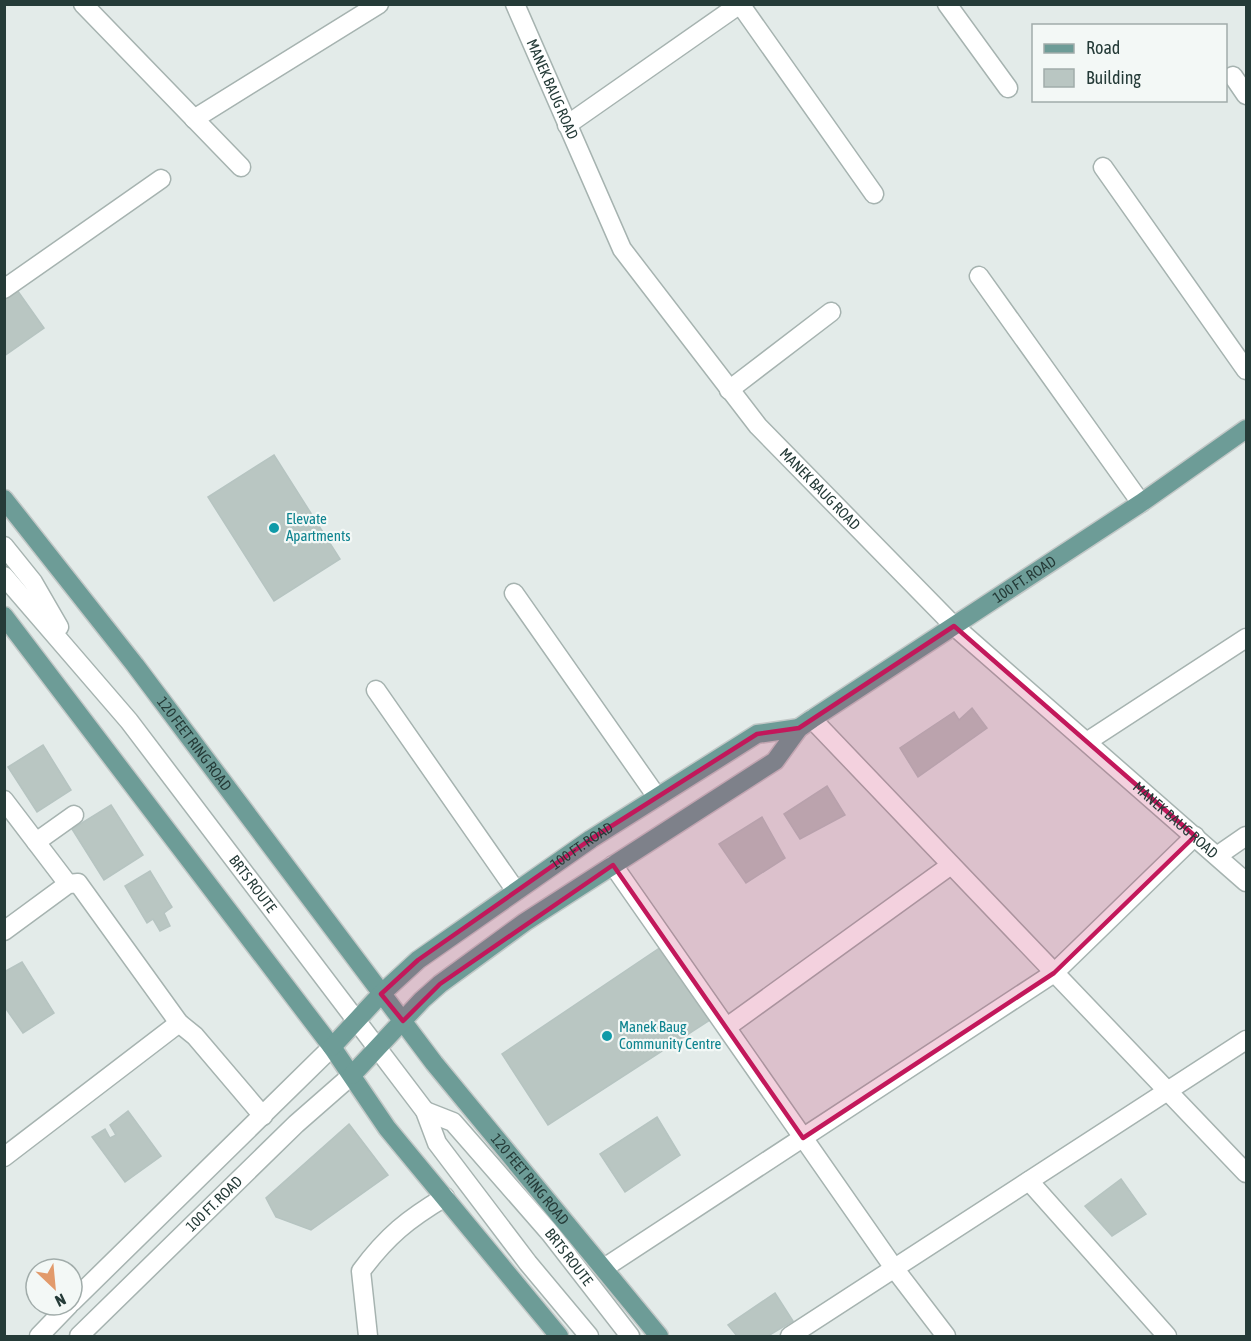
<svg xmlns="http://www.w3.org/2000/svg" width="1251" height="1341" viewBox="0 0 1251 1341" font-family="'Asap Condensed',sans-serif">
<style>
.building{fill:#b9c6c2;stroke:#b6c4c1;stroke-width:1.5}
.lines{fill:none;stroke-linecap:round;stroke-linejoin:round}
.minor-casing{stroke:#a6b3b0;stroke-width:21}
.major-casing{stroke:#c2c8c7;stroke-width:21}
.minor{stroke:#fff;stroke-width:18}
.major{stroke:#6d9c97;stroke-width:18}
.marked{fill:#c2185b;fill-opacity:0.2;stroke:#c2185b;stroke-width:4.5;stroke-linejoin:round}
.culture-dot{fill:#0f9aa8;stroke:#f3f8f6;stroke-width:2}
.labels{text-anchor:middle;stroke-width:4.5;stroke-linejoin:round;paint-order:stroke}
.street-label{font-size:15px;fill:#253b38;stroke:#f3f8f6}
.culture-label{font-size:15px;fill:#0d838f;stroke:#f3f8f6;text-anchor:start}
</style>
<rect width="100%" height="100%" fill="#e3ebe9"/>
<g class="building">
<polygon points="17,290 44,328 4,356 4,299"/>
<polygon points="274,455 340,559 274,601 208,497"/>
<polygon points="972,708 987,728 918,777 900,748 954,712 959,720"/>
<polygon points="43,745 71,790 37,812 8,767"/>
<polygon points="827,786 845,815 800,839 784,814"/>
<polygon points="111,805 143,855 104,880 72,829"/>
<polygon points="762,817 785,858 746,883 719,844"/>
<polygon points="150,871 172,907 164,913 170,926 160,931 153,919 147,923 125,886"/>
<polygon points="664,945 713,1018 548,1125 502,1054"/>
<polygon points="22,962 54,1013 23,1033 4,1006 4,972"/>
<polygon points="128,1111 161,1156 125,1182 92,1137 105,1129 110,1138 116,1135 110,1125"/>
<polygon points="657,1117 680,1155 625,1192 600,1154"/>
<polygon points="349,1124 388,1175 311,1230 276,1217 266,1198"/>
<polygon points="1121,1179 1146,1214 1112,1236 1085,1206"/>
<polygon points="775,1293 793,1321 768,1336 737,1336 728,1325"/>
</g>
<g class="lines">
<defs>
<g id="minor">
<polyline points="83,4 241,167"/>
<path id="s1" d="M515,4L622,249L758,426L954,626L1246,882"/>
<polyline points="740,4 874,194"/>
<polyline points="947,4 1008,88"/>
<polyline points="1233,76 1246,95"/>
<polyline points="194,119 379,4"/>
<polyline points="567,125 740,4"/>
<polyline points="1103,167 1246,370"/>
<polyline points="979,276 1141,503"/>
<polyline points="4,289 161,179"/>
<polyline points="729,390 831,312"/>
<polyline points="4,546 33,582 59,627"/>
<path id="s2" d="M4,576L129,721L425,1111L437,1143L528,1263L589,1336"/>
<polyline points="514,593 657,797"/>
<polyline points="376,690 516,891"/>
<polyline points="812,719 1246,1173"/>
<polyline points="1088,741 1246,638"/>
<polyline points="4,800 68,884"/>
<polyline points="36,842 74,815"/>
<polyline points="1217,856 1246,836"/>
<polyline points="613,865 894,1268 946,1336"/>
<polyline points="4,931 68,884 78,883 179,1023 195,1036 263,1116"/>
<polyline points="727,1027 951,865"/>
<path id="s3" d="M425,1111L453,1122L550,1233L630,1336"/>
<polyline points="4,1157 179,1023"/>
<polyline points="1029,1181 1167,1336"/>
<polyline points="604,1268 1054,973 1195,836"/>
<polyline points="72,1302 332,1047"/>
<polyline points="39,1336 69,1305"/>
<path id="s4" d="M79,1336L296,1124L352,1075"/>
<path d="M368,1336L361,1271C387,1236 408,1219 445,1197"/>
<polyline points="790,1336 1246,1040"/>
</g>
<g id="major">
<path id="s5" d="M4,499L135,665L434,1063L659,1336"/>
<polyline points="4,616 332,1047 387,1128 559,1336"/>
<path id="s6" d="M332,1047L381,994L418,960L591,839L757,734L799,728"/>
<path id="s7" d="M352,1075L422,1000L440,984L525,922L775,761L799,728L812,719L1141,503L1246,429"/>
</g>
</defs>
<use href="#minor" class="minor-casing"/>
<use href="#major" class="major-casing"/>
<use href="#minor" class="minor"/>
<use href="#major" class="major"/>
</g>
<path class="marked" d="M954,626L1195,836L1054,973L803,1138L613,865L440,984L403,1021L381,994L418,960L591,839L757,734L799,728Z"/>
<g class="culture-dot">
<circle cx="274" cy="528" r="6"/>
<circle cx="607" cy="1036" r="6"/>
</g>
<g class="labels">
<g class="street-label">
<text dy="5" stroke="none"><textPath href="#s1" startOffset="93">MANEK BAUG ROAD</textPath></text>
<text dy="5" stroke="none"><textPath href="#s1" startOffset="579">MANEK BAUG ROAD</textPath></text>
<text dy="5" stroke="none"><textPath href="#s7" startOffset="840">100 FT. ROAD</textPath></text>
<text dy="5" stroke="none"><textPath href="#s5" startOffset="310">120 FEET RING ROAD</textPath></text>
<text dy="5" stroke="none"><textPath href="#s1" startOffset="1065">MANEK BAUG ROAD</textPath></text>
<text dy="5" stroke="none"><textPath href="#s6" startOffset="322">100 FT. ROAD</textPath></text>
<text dy="5" stroke="none"><textPath href="#s2" startOffset="396">BRTS ROUTE</textPath></text>
<text dy="5" stroke="none"><textPath href="#s5" startOffset="860">120 FEET RING ROAD</textPath></text>
<text dy="5" stroke="none"><textPath href="#s4" startOffset="189">100 FT. ROAD</textPath></text>
<text dy="5" stroke="none"><textPath href="#s3" startOffset="208">BRTS ROUTE</textPath></text>
</g>
<g class="culture-label">
<text x="286" y="524">Elevate<tspan x="286" dy="17">Apartments</tspan></text>
<text x="619" y="1032">Manek Baug<tspan x="619" dy="17">Community Centre</tspan></text>
</g>
</g>
<rect width="1251" height="1341" fill="none" stroke="#253b38" stroke-width="12"/>
<rect x="1032" y="24" width="195" height="78" fill="#f3f8f6" stroke="#a1acaa" stroke-width="1.5"/>
<rect x="1044" y="44" width="30" height="9" fill="#6d9c97" stroke="#a1acaa" stroke-width="1.5"/>
<text x="1086" y="54" font-size="18" fill="#253b38">Road</text>
<rect x="1044" y="69" width="30" height="18" fill="#b9c6c2" stroke="#a1acaa" stroke-width="1.5"/>
<text x="1086" y="84" font-size="18" fill="#253b38">Building</text>
<g transform="translate(54 1287) rotate(154)"><circle r="28" fill="#f3f8f6" stroke="#a1acaa" stroke-width="1.5"/>
<path d="M0-4.5L10 22L0 15L-10 22Z" fill="#e29a6b"/>
<text y="-9" font-size="16" font-weight="bold" text-anchor="middle" fill="#253b38">N</text>
</g>
</svg>
